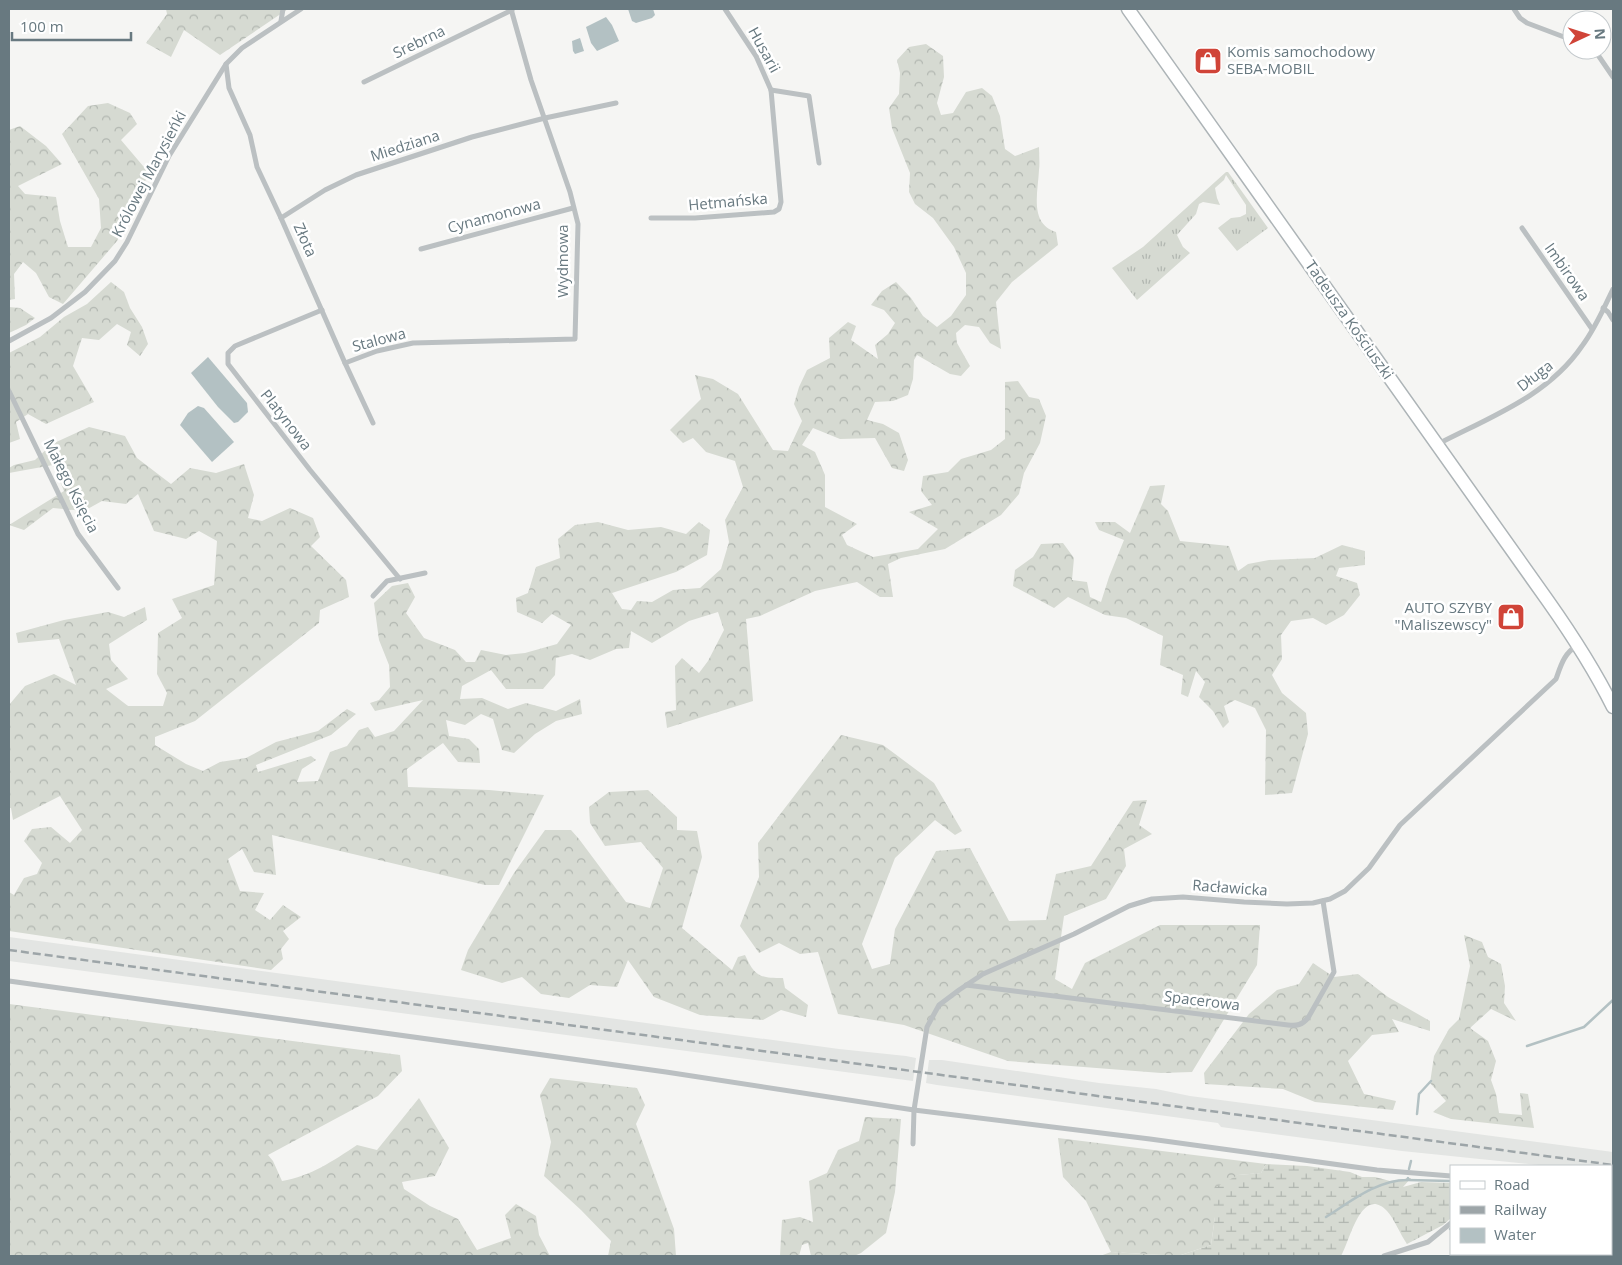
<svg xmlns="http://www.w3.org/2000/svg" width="1622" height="1265" viewBox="0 0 1622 1265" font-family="'Open Sans',sans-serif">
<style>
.built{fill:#e3e5e3}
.grass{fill:url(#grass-tufts)}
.forest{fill:url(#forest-crowns)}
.wetland{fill:url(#wetland-marsh)}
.water{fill:#b3c1c3}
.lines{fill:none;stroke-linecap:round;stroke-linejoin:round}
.stream{stroke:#b3c1c3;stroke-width:2.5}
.secondary-casing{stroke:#adb4b7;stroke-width:15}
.street{stroke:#bbc0c2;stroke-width:5}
.secondary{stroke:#fff;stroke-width:12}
.rail{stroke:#9da5a8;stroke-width:2.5;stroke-dasharray:8 4;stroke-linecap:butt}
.labels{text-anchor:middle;stroke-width:5;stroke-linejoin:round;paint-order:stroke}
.street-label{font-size:15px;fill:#687980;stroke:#fff}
.poi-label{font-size:15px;fill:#687980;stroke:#fff;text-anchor:start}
</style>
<defs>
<pattern id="grass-tufts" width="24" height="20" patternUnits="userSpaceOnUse" patternTransform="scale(1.25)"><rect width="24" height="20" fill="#d6dad2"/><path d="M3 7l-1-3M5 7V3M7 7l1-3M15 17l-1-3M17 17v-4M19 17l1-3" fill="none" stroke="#b1b6b0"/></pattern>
<pattern id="forest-crowns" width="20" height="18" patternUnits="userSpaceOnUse" patternTransform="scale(1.25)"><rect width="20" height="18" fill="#d6dad2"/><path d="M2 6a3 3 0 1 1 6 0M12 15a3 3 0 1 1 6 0" fill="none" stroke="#b1b6b0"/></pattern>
<pattern id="wetland-marsh" width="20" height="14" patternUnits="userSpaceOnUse" patternTransform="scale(1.25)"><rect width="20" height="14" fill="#d6dad2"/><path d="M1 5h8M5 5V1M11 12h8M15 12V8" fill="none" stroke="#b1b6b0"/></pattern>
</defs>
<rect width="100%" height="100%" fill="#f5f5f3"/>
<g class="built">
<polygon points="9,937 839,1049 906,1056 916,1058 913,1081 9,961"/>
<polygon points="929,1060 942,1060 1099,1083 1156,1089 1190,1096 1613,1152 1613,1175 1611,1175 1611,1166 1548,1166 1402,1151 1221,1127 1218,1123 937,1085 926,1083"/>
</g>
<polygon class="grass" points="1226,172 1228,172 1268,228 1237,251 1218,228 1231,218 1240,217 1246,214 1246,205 1226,175 1224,180 1215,188 1217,198 1220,205 1203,202 1199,204 1196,214 1177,235 1183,247 1190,253 1137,300 1112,268 1143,247"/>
<g class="forest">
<polygon points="166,9 288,9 220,55 184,30 171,57 146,43 167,14"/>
<path d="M926,44L943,56L944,77L937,103L941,115L953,113L966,92L982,88L992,96L1000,116L1005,149L1015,156L1039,147C1039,155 1040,163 1039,170C1038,192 1029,224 1056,232L1058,245L1012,282L996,302L1001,349L990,343L979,327L965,325L956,333L957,343L970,366L961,376L950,374L917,355L914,360L913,379L908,395L893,401L875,402L867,420L883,424L899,433L908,460L904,471L892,468L875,438L840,439L813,428L802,445L815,452L825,475V507L857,524L842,535L847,545L873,557L918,549L938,529L909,512L932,505L921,491L923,476L948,472L961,459L991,450L1005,439V382L1018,381L1029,397L1039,399L1046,416L1040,443L1024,473L1019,494L1001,515L945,549L901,558L888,564L893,597H880L857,582L815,591L760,616L746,619L753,701L667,728L665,712L676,710L675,666L682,658L699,673L708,661L724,630L718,612L689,621L652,643L631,631L629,648L616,649L590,660L572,654L556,658L555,675L543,689H506L491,670L462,686L460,699L482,698L508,709L526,703L556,711L580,699L582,714L556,721L535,734L514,753L502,750L493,719L481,714L465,725L446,720L449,736L469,739L479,749L480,763L458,762L443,743L407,769L408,787L489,790L544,795L499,885H485L272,835L276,875L254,872L242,849L228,859L240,891L264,893L255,910L270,920L283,905L301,917L283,931L289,939L281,949L283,959L271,970L9,931V892L14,895L24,878L37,874L42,863L24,841L32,829L51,827L70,843L82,830L60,796L13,820L11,808H9V705L25,686L54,674L76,685L59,639L18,643L16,633L64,620L108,612L124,617L145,607L147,620L109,644L111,660L128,679L106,689L128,706H163L167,693L157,674L158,633L182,618L172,599L214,585L217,541L199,531L186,539L154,531L138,494L126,504L102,501L84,511L53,508L24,530L9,525L64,491L53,465L9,473V468L14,465L35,460L52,444L89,427L125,436L137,458L171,484L190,468L216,473L244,464L254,495L248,518L262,521L290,508L313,518L320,537L311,546L346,580L349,597L320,610L319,623L195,721L155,737V745L186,764L203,771L220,762L246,758L276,742L318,731L347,709L356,714L331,735L256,765L258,772L311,756L316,760L302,769L297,782L318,781L330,752L347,746L359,730L368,727L375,737L394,731L423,700L375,711L370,703L379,700L390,687L389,665L379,640L374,603L392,586L408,583L415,597L406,613L424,638L455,650L466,662H475L481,650L506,655L525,653L557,644L571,625L552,614L542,623L517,612L516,598L528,593L536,567L560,558L558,539L575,525L598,522L628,530L661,527L686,534L699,522L710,530L707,555L676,572L612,593L622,609L631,610L637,601L652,602L673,590L700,588L721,569L729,542L725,520L743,487L735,461L706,452L693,438L683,443L670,430L701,399L695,375L713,379L738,394L773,450L788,451L802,421L794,404L799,387L807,370L830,358L829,338L848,322L856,326L851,340L878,359L875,345L888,334L895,323L884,310L871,305L882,291L896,282L911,298L923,316L937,327L951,316L966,295V273L954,247L933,218L915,204L909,192L910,173L892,128L889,108L899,94L900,73L897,60L909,47Z"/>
<polygon points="108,103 130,113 137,124 121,140 149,173 117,241 63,304 49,297 36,273 23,262 14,274 15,299 9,300 9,130 20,126 46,146 62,164 18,186 25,194 56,197 60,221 68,247 91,247 101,228 99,199 62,134 88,106"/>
<polygon points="111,282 124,292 130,308 142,327 148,344 140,356 127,345 131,332 117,324 99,340 82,338 73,366 94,402 46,424 28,414 16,422 20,439 9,443 9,353 40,337 64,317 87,304"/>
<polygon points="9,307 20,308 35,318 26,325 9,333"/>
<polygon points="1165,485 1161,504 1168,511 1180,541 1229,546 1238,571 1248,564 1269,560 1315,558 1342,545 1365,551 1365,565 1339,568 1336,576 1357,583 1360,595 1344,615 1326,625 1313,618 1291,621 1281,635 1282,659 1272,675 1282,693 1306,713 1308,734 1292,793 1265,795 1266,730 1255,708 1235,700 1224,706 1229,722 1223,728 1213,711 1199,697 1205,682 1196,671 1188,697 1181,694 1183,675 1160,665 1163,636 1126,618 1105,615 1068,597 1054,608 1013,586 1015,570 1033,557 1041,544 1063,543 1074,558 1072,580 1087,582 1090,597 1101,602 1109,577 1124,540 1099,530 1095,522 1115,522 1130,533 1150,486"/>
<polygon points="841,735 883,745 934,783 962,831 955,835 935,820 895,858 862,944 872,969 890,964 895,929 936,851 970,848 1009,921 1046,920 1056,874 1091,866 1133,801 1147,800 1139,825 1152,834 1124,849 1126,866 1106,899 1064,916 1055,979 1072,989 1085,963 1160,925 1260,925 1257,965 1192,1072 1161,1073 1008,1061 904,1025 838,1014 818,952 800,954 779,943 759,953 740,926 759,877 758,843"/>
<path d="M648,790L677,817V830L697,831L702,857L682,928L732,970L738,957L745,955C755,977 760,978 783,978L785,988L808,1005L806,1017L781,1010L763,1020L700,1015L654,997L628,960L617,987L590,985L569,998L541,994L522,977L502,983L461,970L468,950L514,873L545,830H571L579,839L626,902L650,908L663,868L641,842L605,846L590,823L589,807L609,792Z"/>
<polygon points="1464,935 1482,942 1488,957 1501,964 1505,986 1504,1003 1516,1021 1491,1009 1470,1028 1488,1041 1496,1061 1491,1080 1496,1094 1499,1113 1522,1115 1520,1093 1528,1094 1534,1128 1451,1119 1433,1112 1446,1101 1430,1083 1434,1056 1449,1029 1459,1019 1470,966"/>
<polygon points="1313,963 1334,977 1358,974 1388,997 1430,1021 1430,1031 1392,1019 1399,1032 1372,1035 1348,1061 1364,1094 1396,1101 1393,1110 1315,1102 1283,1089 1205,1084 1204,1073 1249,1014 1277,990 1299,984"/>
<path d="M9,1004L400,1055L402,1071L378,1096L268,1155L273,1161L282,1181C311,1176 333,1161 357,1145L377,1150L419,1098L449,1148L435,1176L402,1182L404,1189L430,1206L458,1219L477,1250L511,1238L505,1215L516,1204L536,1216L539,1235L550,1256H9Z"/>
<polygon points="550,1078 637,1088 645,1105 636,1124 674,1229 676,1256 608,1256 611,1241 581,1210 544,1176 551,1142 540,1095"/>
<polygon points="865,1117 901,1119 895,1192 886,1233 861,1253 854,1256 811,1256 808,1243 802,1245 799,1256 780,1256 782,1220 800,1217 813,1222 809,1181 827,1173 838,1150 859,1141"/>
<polygon points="1058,1138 1266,1164 1261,1173 1238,1175 1215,1217 1211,1245 1178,1256 1111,1252 1086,1201 1063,1177"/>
</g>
<path class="wetland" d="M1266,1164L1307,1166L1350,1172L1362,1177H1375L1390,1181L1411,1178L1403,1187L1421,1182L1451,1183V1218L1443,1225L1407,1244C1400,1234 1395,1220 1387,1211C1361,1184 1349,1244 1341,1256H1100L1111,1252L1178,1256L1211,1245L1215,1217L1211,1190L1238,1175L1261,1173Z"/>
<g class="water">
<polygon points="628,9 653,9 655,15 652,18 636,23 632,21"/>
<polygon points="606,17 612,25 619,41 597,51 591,43 586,27"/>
<polygon points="580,38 584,51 575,54 573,51 572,41"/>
<polygon points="208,357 247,403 248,412 238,422 234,423 218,407 191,373"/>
<polygon points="198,406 204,408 234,442 212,462 180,425 188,413"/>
</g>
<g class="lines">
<g class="stream">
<polyline points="1527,1046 1584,1027 1613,1000"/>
<polyline points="1417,1114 1419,1094 1431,1081"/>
<polyline points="1409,1169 1411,1161"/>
<polyline points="1407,1180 1451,1181"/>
<path d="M1326,1217C1350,1202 1377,1180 1407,1180L1408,1178"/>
<polyline points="1450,1229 1451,1229"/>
</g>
<defs>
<path id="secondary" d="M1128,9L1548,601C1572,635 1594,669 1613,707"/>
</defs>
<use href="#secondary" class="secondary-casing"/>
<g class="street">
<polyline points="1514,9 1520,18 1527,23 1572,40"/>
<polyline points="281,21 283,9"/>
<polyline points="1591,50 1598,55 1613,77"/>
<polyline points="226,64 229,88 250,135 257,167 281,218 345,363 373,423"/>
<polyline points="364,82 512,10"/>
<polyline points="771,90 809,96 819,163"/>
<polyline points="281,218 325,190 356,175 472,137 545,118 616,103"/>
<polyline points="651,218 695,218 774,212 779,209 781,202 771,90 756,56 725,9"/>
<polyline points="1522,228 1592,329"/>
<polyline points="421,249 573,208"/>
<polyline points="1603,308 1608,312 1613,320"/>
<polyline points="322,310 235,346 228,353 228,364 310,470 400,579"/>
<polyline points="9,341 51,318 85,292 115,261 127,242 169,156 226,64 242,48 301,9"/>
<polyline points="345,363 377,351 413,343 575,339 578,224 570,192 531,80 511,9"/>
<polyline points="9,391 78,534 118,588"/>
<path d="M1438,444C1490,417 1548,396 1582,346C1595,329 1604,308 1613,289"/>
<polyline points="373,596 387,581 425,573"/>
<polyline points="9,981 666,1072 914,1110 1150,1139 1377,1170 1451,1176"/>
<path d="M966,985L1288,1025C1297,1026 1302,1025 1308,1018L1334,972L1323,901"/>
<path d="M913,1144L914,1110L927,1027L939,1005L959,990L983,974L1074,934L1129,906L1152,899L1183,897L1244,902L1287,904L1313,903L1330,899L1345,891L1369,868L1400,825L1556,679C1561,665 1564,653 1578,645"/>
<polyline points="1611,1193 1613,1193"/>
<polyline points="1384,1256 1428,1242 1451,1223"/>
</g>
<use href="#secondary" class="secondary"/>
<polyline class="rail" points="9,950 1613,1165"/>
</g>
<defs>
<symbol id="shop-square" viewBox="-11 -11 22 22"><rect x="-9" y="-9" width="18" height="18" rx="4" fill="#d04438" stroke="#fff"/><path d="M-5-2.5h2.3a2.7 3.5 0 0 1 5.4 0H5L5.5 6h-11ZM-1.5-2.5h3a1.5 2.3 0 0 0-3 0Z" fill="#fff"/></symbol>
</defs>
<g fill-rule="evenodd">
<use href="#shop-square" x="1192" y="45" width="32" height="32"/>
<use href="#shop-square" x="1495" y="601" width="32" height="32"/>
</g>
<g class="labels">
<g class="street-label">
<text transform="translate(419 42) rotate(-26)" y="5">Srebrna</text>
<text transform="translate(764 50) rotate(61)" y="5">Husarii</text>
<text transform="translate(405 146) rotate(-18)" y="5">Miedziana</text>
<text transform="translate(149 174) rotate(-62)" y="5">Królowej Marysieńki</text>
<text transform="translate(728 202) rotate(-5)" y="5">Hetmańska</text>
<text transform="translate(494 216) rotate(-15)" y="5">Cynamonowa</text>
<text transform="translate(305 240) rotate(66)" y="5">Złota</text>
<text transform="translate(563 261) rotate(-90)" y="5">Wydmowa</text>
<text transform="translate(1567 272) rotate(55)" y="5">Imbirowa</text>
<text transform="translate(1349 320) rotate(55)" y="5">Tadeusza Kościuszki</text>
<text transform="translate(379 340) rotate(-15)" y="5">Stalowa</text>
<text transform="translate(1535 376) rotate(-38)" y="5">Długa</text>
<text transform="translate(286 420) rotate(52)" y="5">Platynowa</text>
<text transform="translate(71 486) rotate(63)" y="5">Małego Księcia</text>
<text transform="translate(1230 888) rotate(4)" y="5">Racławicka</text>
<text transform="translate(1202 1001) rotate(7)" y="5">Spacerowa</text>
</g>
<g class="poi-label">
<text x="1227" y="57">Komis samochodowy<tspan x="1227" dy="17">SEBA-MOBIL</tspan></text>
<text x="1492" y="613" text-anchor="end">AUTO SZYBY<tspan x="1492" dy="17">"Maliszewscy"</tspan></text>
</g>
</g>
<rect width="1622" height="1265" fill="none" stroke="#687980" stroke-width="20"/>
<rect x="1450" y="1165" width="162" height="90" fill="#ffffff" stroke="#c3c9cc"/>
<rect x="1460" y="1181" width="25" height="8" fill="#ffffff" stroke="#c3c9cc"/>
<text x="1494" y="1190" font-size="15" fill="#687980">Road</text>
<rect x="1460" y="1206" width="25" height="8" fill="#9da5a8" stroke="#c3c9cc"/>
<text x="1494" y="1215" font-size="15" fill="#687980">Railway</text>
<rect x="1460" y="1228" width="25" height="15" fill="#b3c1c3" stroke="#c3c9cc"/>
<text x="1494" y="1240" font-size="15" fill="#687980">Water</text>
<g transform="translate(1587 35) rotate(86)"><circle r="24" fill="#ffffff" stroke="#c3c9cc"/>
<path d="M0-4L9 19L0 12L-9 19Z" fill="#d04438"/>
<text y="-8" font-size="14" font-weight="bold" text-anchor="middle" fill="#687980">N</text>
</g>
<path d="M12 32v8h119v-8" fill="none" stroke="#687980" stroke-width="2.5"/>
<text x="20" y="32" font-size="15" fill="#687980" stroke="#ffffff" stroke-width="4" paint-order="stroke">100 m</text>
</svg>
